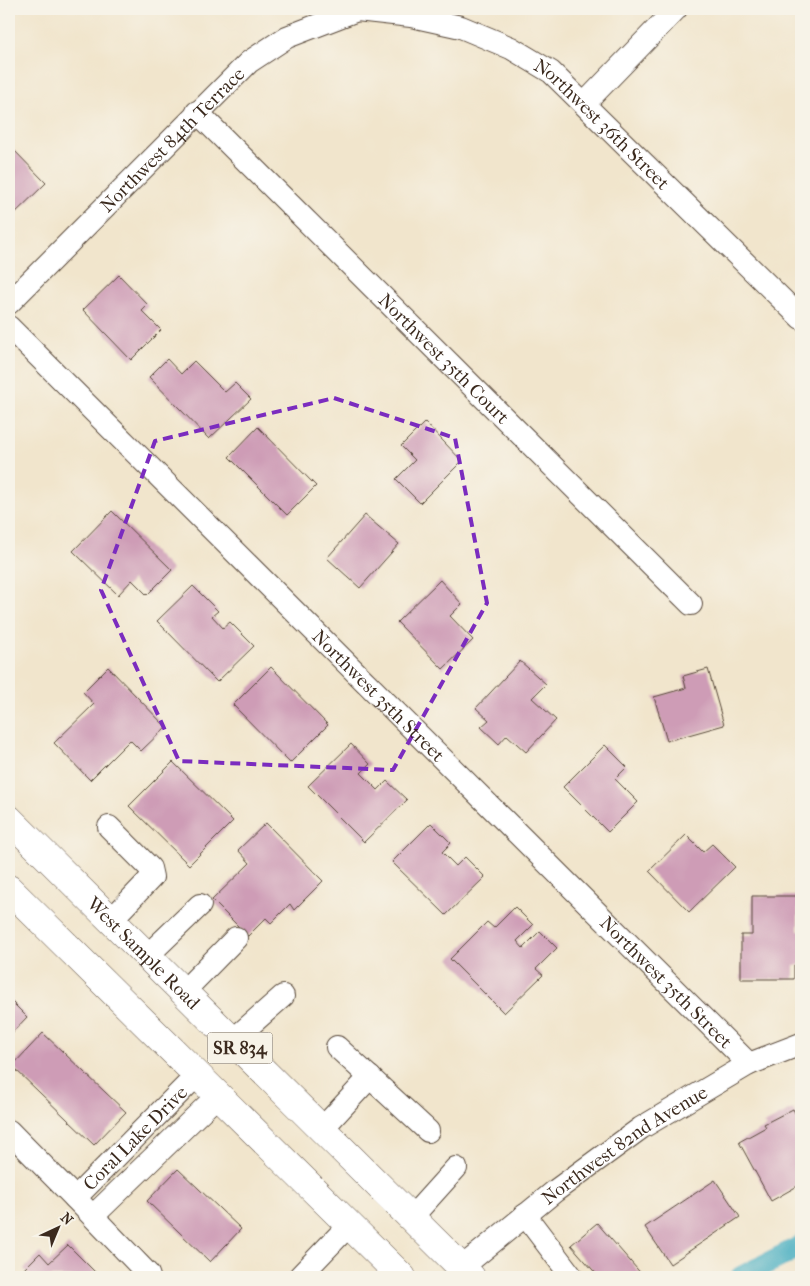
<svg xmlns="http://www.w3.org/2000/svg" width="810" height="1286" viewBox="0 0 810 1286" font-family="'IM FELL French Canon',serif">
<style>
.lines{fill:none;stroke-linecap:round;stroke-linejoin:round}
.canal{stroke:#40abbf;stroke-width:22}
.building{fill:#ce9cb6}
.minor-casing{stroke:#564638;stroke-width:24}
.major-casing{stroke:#564638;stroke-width:29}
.minor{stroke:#fff;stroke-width:22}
.major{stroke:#fff;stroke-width:28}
.marked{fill:none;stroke:#7b2cbf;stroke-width:4;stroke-dasharray:10 6;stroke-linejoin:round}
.labels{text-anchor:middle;stroke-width:4;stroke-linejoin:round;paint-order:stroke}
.shield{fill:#f7f3e8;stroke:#73665b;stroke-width:1}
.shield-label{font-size:18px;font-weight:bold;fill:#3b2a1e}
.street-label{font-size:19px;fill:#3b2a1e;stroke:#f7f3e8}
</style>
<rect width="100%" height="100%" fill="#f7f3e8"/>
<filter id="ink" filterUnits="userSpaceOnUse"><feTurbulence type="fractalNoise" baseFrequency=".02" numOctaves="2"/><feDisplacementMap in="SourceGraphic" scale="10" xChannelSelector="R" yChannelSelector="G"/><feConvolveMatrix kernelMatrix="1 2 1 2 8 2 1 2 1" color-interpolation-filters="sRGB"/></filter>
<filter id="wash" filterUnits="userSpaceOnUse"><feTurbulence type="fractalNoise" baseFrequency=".0096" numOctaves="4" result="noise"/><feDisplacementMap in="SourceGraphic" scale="20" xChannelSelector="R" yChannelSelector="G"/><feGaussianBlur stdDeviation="1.12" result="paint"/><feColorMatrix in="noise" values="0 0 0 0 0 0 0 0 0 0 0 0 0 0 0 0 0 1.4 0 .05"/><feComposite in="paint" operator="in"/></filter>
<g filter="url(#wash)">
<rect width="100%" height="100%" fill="#f1e5cc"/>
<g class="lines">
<polyline class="canal" points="741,1277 801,1246"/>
</g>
<g id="blocks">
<g class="building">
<polygon points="9,145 46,183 9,219"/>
<polygon points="119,275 148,305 142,311 161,330 131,360 83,310"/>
<polygon points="167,359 181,374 194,361 225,392 235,383 251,399 209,439 149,377"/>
<polygon points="425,422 462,461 420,503 396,479 415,460 401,446"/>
<polygon points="258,427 316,486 287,515 229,457"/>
<polygon points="112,511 172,570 147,595 132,580 118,595 73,551"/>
<polygon points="365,515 399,544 360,588 327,558"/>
<polygon points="440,580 462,604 450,616 473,640 443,669 397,622"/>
<polygon points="193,586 218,611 212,616 223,628 230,622 254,646 217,682 157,621"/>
<polygon points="520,661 546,684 532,698 556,720 526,752 507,735 499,744 481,727 489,720 476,708"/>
<polygon points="108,667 166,727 141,751 130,740 90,780 54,743 94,704 83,692"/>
<polygon points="271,667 328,725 290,763 233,705"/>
<polygon points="708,669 724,725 667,741 654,697 686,688 683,676"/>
<polygon points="351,744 370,764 361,773 378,790 387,781 407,800 364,842 308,786"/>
<polygon points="605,745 627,767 615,779 638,802 608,832 563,787"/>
<polygon points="173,762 233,821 189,865 129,806"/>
<polygon points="266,823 323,881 294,910 290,904 271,923 266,918 248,936 212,900 250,863 238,850"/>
<polygon points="431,823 451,843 442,852 456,866 465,857 485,877 446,915 392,862"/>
<polygon points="686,835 703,852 712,844 735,867 689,912 649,871"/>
<polygon points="752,896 798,896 798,931 801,931 801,965 794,965 794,979 741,979 741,935 752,935"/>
<polygon points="515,907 533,925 517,941 523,948 540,931 557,948 536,969 543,975 504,1013 450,959 487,922 494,928"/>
<polygon points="9,999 27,1017 9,1036"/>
<polygon points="43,1033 126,1112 94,1145 12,1066"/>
<polygon points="793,1109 801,1124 801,1184 771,1201 739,1142 766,1127 764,1124"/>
<polygon points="178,1169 241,1229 210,1262 147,1201"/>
<polygon points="715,1180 740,1217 670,1264 645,1227"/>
<polygon points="597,1223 644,1277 599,1277 571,1245"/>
<polygon points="68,1245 100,1277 32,1277 24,1269 40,1253 49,1263"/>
</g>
</g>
</g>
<g filter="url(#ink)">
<use href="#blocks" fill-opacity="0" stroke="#564638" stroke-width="1"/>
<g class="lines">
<defs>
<g id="minor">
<path id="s1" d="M357,10L411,16L461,27L511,48L551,72L801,318"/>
<polyline points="584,104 676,9"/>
<path id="s2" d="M197,112L691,604"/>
<path id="s3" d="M9,303L249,62L287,37L357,10L358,9"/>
<path id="s4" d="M9,327L749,1064"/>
<polyline points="109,827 150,868 152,877 111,920"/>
<polyline points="147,956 200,905"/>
<polyline points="183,992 236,938"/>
<polyline points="232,1041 283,996"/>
<polyline points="337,1047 428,1131"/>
<polyline points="321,1130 370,1077"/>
<polyline points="9,1131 75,1198 148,1274 149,1277"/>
<path id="s5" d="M75,1198L197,1075"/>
<polyline points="525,1215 572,1277"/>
<polyline points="93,1216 217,1096"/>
<polyline points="411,1218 456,1168"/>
<path id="s6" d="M461,1268L555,1191L641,1128L749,1064L801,1044"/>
<polyline points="302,1277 300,1276 349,1225"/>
</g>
<g id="major">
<path id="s7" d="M9,819L471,1277"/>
<polyline points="9,889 402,1277"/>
</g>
</defs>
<use href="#minor" class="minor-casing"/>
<use href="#major" class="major-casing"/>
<use href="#minor" class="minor"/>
<use href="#major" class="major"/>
</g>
</g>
<path class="marked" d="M334,398L455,438L487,603L393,770L179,761L101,590L155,441Z"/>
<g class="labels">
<rect class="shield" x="207.5" y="1032.5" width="65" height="31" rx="4"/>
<g class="shield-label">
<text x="240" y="1054">SR 834</text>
</g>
<g class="street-label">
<text dy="7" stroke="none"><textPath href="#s1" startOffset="279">Northwest 36th Street</textPath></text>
<text dy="7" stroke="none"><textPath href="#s3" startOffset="231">Northwest 84th Terrace</textPath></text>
<text dy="7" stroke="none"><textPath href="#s2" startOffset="349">Northwest 35th Court</textPath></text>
<text dy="7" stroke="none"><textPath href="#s4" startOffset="522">Northwest 35th Street</textPath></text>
<text dy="7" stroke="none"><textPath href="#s7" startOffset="190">West Sample Road</textPath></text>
<text dy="7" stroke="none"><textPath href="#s4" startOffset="928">Northwest 35th Street</textPath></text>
<text dy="7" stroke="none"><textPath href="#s5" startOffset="85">Coral Lake Drive</textPath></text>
<text dy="7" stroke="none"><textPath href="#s6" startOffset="205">Northwest 82nd Avenue</textPath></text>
</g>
</g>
<rect width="810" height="1286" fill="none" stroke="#f7f3e8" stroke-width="30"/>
<g transform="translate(58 1228) rotate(44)" stroke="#f7f3e8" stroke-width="4" paint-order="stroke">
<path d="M0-4L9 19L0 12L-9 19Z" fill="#3b2a1e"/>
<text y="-8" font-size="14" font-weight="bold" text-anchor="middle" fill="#3b2a1e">N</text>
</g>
</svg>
